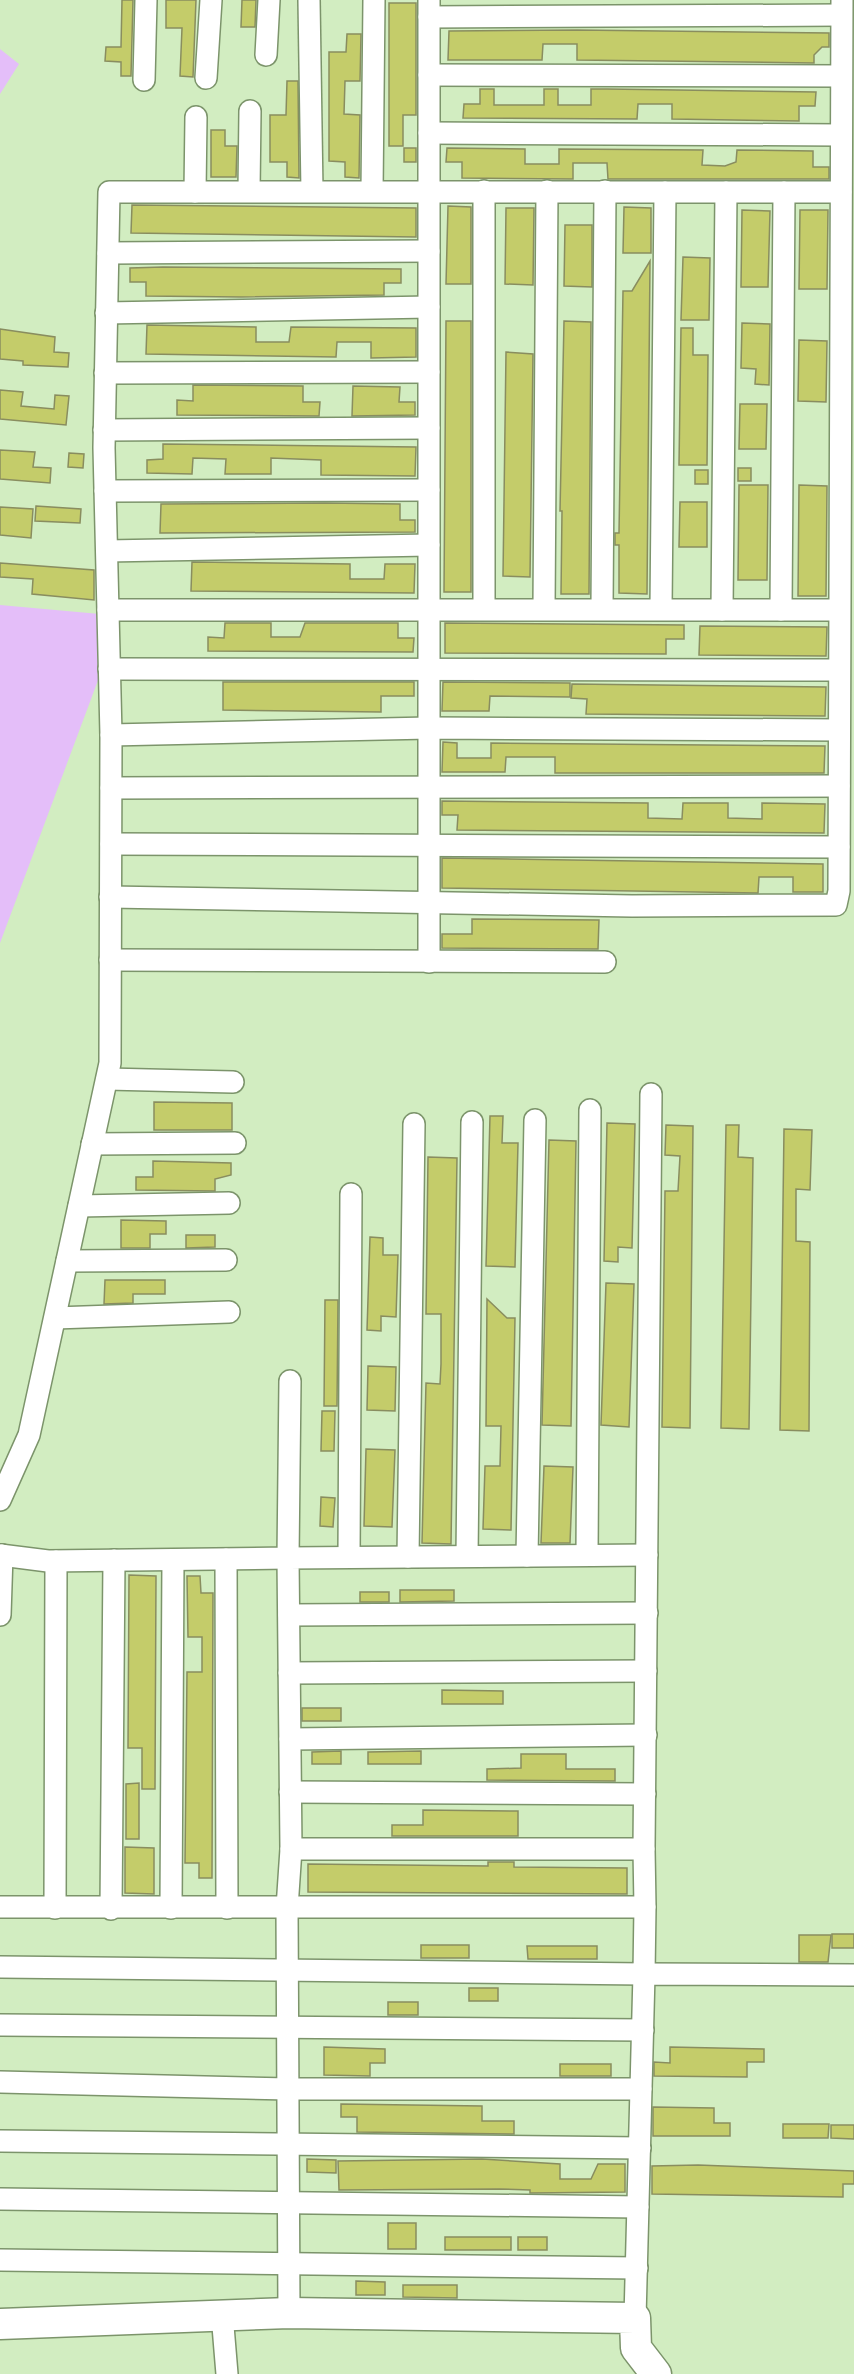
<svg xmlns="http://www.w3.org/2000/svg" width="854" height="2374" viewBox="0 0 854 2374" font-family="'Times New Roman',serif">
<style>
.green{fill:#e4bef9}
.building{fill:#c4cc6a;stroke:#898d5f;stroke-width:1.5}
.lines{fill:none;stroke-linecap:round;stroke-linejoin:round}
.street-casing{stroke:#7c946b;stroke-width:24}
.secondary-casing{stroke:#7c946b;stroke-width:33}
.street{stroke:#fff;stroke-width:21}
.secondary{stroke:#fff;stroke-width:30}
</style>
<rect width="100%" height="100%" fill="#d2edc1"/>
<g class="green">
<polygon points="0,49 19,64 0,94"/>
<polygon points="0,605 122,616 0,943"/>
</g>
<g class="building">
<polygon points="122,0 133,0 131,76 121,76 121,62 105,61 106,47 121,47"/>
<polygon points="166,0 196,0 193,77 180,76 182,28 166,28"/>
<polygon points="242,0 256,0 255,27 241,27"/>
<polygon points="389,3 416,3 416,115 403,115 403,146 389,146"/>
<polygon points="577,30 829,33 829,47 822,47 814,55 814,63 577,60 577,44 543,44 542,60 448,60 449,31"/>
<polygon points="347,34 361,34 360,81 345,81 344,114 360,115 359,178 345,177 345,162 329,161 329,52 346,52"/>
<polygon points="287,81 298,81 299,178 287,177 287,162 270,162 270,115 286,115"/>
<polygon points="480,89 494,89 494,105 544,105 544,89 558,89 558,105 591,105 591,89 607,89 816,92 815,106 799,106 799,121 672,119 672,104 638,104 637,119 463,118 464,104 480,104"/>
<polygon points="211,130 225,130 225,146 237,146 236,177 211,177"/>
<rect x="404" y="148" width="12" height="14"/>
<polygon points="447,148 525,149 525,164 559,164 559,149 703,150 702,165 725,166 736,162 737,150 813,151 813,167 829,167 829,179 608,179 607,163 573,163 573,179 462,178 462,162 446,162"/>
<polygon points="132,205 416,208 416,237 131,233"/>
<polygon points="448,206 471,207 471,284 446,284"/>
<polygon points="624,207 651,208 651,253 623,253"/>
<polygon points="506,208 534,208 533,285 505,284"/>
<polygon points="742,210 770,211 768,287 741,287"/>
<polygon points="800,210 828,210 827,289 799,289"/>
<polygon points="565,225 592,225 592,287 564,286"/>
<polygon points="683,257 710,258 709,320 681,320"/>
<polygon points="650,261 647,594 619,593 619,545 615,545 615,533 619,533 623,291 632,291"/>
<polygon points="163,267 401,269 401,283 384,283 384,295 241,297 146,296 146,282 130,282 130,268"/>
<polygon points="446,321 471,321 471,592 444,592"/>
<polygon points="564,321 591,322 589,594 561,594 562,511 560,511"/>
<polygon points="742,323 770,324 769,385 755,384 756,369 741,368"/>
<polygon points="147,325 256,327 256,342 289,342 291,327 416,328 416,357 371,358 371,342 337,342 336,357 146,354"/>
<polygon points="681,328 693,328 693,355 708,355 707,465 679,465"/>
<polygon points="0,329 55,337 54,352 69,353 68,367 23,365 23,361 0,359"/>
<polygon points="799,340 827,341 826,402 798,401"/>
<polygon points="506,352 533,354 530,577 503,576"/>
<polygon points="193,385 303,386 303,402 320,402 319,416 177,415 177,400 193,401"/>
<polygon points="353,386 400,387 399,402 415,402 415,415 352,416"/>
<polygon points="0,390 23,392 21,406 54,409 55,395 69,396 66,425 0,419"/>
<polygon points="740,404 767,404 766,449 739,449"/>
<polygon points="163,444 416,447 415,476 321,475 321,460 271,458 271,474 225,474 226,459 193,458 192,474 147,473 147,460 163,459"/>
<polygon points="0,450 35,452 33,467 51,468 50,483 0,479"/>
<polygon points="69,453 84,454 83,468 68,467"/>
<rect x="738" y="468" width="13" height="13"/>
<rect x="695" y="470" width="13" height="14"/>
<polygon points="739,485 768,485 767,580 738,580"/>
<polygon points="799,485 827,486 826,596 798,596"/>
<polygon points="680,502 707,502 707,547 679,547"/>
<polygon points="325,503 400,504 400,520 415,520 415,532 160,533 161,504"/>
<polygon points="36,506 81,509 80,523 35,521"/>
<polygon points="0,507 33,509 31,538 0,535"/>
<polygon points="192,562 350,564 350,579 384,579 385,564 415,564 414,593 191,591"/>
<polygon points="0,563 94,570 94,600 32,594 33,579 0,577"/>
<polygon points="225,623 271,623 271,637 300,637 305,623 398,623 398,638 414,638 413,652 208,651 208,637 224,638"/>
<polygon points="445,623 684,625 684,639 666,639 666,654 445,653"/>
<polygon points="700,626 827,627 826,656 699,655"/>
<polygon points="223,682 414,682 414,696 381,696 381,712 223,710"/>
<polygon points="443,682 570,683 570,697 490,696 489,711 442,711"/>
<polygon points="572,684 826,687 825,716 586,714 587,699 571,698"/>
<polygon points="443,742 457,743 457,758 491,758 491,743 825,746 824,773 555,773 555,757 506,757 505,772 442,772"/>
<polygon points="442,801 648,803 648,818 682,819 683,803 728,803 728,818 762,819 762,803 825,804 824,833 457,830 458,815 442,815"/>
<polygon points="442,858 823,864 823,892 793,892 793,877 759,877 758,893 442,888"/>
<polygon points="472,919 599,920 598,949 442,948 442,934 472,934"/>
<polygon points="154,1102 232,1103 232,1130 154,1130"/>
<polygon points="490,1116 503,1116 502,1143 518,1143 515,1267 486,1266"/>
<polygon points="607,1123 635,1124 632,1248 618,1247 618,1262 604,1261"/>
<polygon points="666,1125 693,1126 690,1428 662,1427 665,1191 678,1191 680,1156 665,1155"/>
<polygon points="726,1125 739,1125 738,1157 753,1158 749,1429 721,1428"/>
<polygon points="784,1129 812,1130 810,1190 796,1189 796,1241 810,1242 809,1431 780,1430"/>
<polygon points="549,1140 576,1141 571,1426 542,1425"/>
<polygon points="428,1157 457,1158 451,1544 422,1543 426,1383 440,1384 441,1364 441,1314 426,1314"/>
<polygon points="153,1161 231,1163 231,1175 215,1179 215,1191 136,1190 136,1177 153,1177"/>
<polygon points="121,1220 166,1221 166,1234 150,1234 150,1248 121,1248"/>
<polygon points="186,1235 215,1235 215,1247 186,1248"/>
<polygon points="370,1237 383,1238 383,1255 398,1255 396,1317 381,1316 381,1331 367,1330"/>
<polygon points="105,1280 165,1280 165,1294 133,1294 133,1303 104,1304"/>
<polygon points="606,1283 634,1284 629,1427 601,1425"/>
<polygon points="487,1299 507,1318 515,1318 511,1530 483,1529 485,1466 500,1466 501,1426 486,1426"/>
<polygon points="325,1300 338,1300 337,1406 324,1406"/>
<polygon points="368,1366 396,1367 395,1411 367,1410"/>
<polygon points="322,1411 335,1411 334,1451 321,1451"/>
<polygon points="366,1449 395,1450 392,1527 364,1526"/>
<polygon points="544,1466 573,1467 570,1543 541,1543"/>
<polygon points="321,1497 335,1498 333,1527 320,1526"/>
<polygon points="129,1575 156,1576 155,1789 142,1789 142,1748 128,1748"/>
<polygon points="187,1576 200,1576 201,1593 213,1593 212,1878 199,1878 199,1863 185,1863 187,1672 202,1672 202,1637 188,1637"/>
<polygon points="400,1590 454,1590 454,1601 400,1602"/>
<rect x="360" y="1592" width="29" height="10"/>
<polygon points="442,1690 503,1691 503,1704 442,1704"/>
<rect x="302" y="1708" width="39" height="13"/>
<polygon points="341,1751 341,1764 312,1764 312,1752"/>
<polygon points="421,1751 421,1764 368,1764 368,1752"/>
<polygon points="521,1754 566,1754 566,1769 615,1769 615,1781 487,1780 487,1769 521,1768"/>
<polygon points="139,1783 139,1839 126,1839 126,1784"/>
<polygon points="423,1810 518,1811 518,1836 392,1836 392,1825 423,1825"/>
<polygon points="125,1847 154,1848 154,1894 125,1893"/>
<polygon points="488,1862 514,1862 514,1867 627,1868 627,1894 308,1892 308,1864 488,1866"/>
<rect x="832" y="1934" width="22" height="14"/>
<polygon points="799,1935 831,1935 828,1962 799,1962"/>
<rect x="421" y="1945" width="48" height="13"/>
<polygon points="527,1946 597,1946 597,1959 528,1959"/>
<rect x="469" y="1988" width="29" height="13"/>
<rect x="388" y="2002" width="30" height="13"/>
<polygon points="324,2047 385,2049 385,2063 370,2063 370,2076 324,2075"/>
<polygon points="670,2047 764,2049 764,2062 747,2062 747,2077 654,2076 654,2062 670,2063"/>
<rect x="560" y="2064" width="51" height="12"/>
<polygon points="341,2104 482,2106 482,2121 514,2121 514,2134 357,2132 357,2117 341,2117"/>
<polygon points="653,2107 714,2108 714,2123 730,2123 730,2136 653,2136"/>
<polygon points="783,2124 829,2124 828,2138 783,2138"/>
<polygon points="831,2125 854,2125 854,2139 831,2138"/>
<polygon points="307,2159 336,2160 336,2173 307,2172"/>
<polygon points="482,2159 560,2164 560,2179 591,2179 598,2164 625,2164 625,2192 530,2193 530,2190 499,2189 339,2190 338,2161"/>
<polygon points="698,2165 854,2171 854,2184 843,2184 843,2197 652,2194 652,2166"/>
<rect x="388" y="2223" width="28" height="26"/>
<rect x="445" y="2237" width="66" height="13"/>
<rect x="518" y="2237" width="29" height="13"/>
<polygon points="356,2281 385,2282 385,2295 356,2295"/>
<polygon points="403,2285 457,2285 457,2298 403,2297"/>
</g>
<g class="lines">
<defs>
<g id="street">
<polyline points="309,0 312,191"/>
<polyline points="429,17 841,15"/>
<polyline points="266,55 269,0"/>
<polyline points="429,75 841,76"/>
<polyline points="206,78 211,0"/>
<polyline points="144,80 146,0"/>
<polyline points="429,133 841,135"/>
<polyline points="249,191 250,111"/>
<polyline points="372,191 374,0"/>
<polyline points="195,192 196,117"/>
<polyline points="108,253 429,251"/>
<polyline points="106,313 429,307"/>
<polyline points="105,373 429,372"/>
<polyline points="104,430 429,428"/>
<polyline points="105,491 429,490"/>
<polyline points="107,551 429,545"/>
<polyline points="484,608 484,191"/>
<polyline points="544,609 547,191"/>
<polyline points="602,609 605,191"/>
<polyline points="661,609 665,192"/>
<polyline points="108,610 839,610"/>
<polyline points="722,610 726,192"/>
<polyline points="781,610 784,192"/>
<polyline points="109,669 839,670"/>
<polyline points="111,735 429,728 839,730"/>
<polyline points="111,788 839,786"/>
<polyline points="111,844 839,847"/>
<polyline points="110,897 632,906 836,905 839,891 842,0"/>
<polyline points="110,960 605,962"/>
<polyline points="429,962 429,0"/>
<polyline points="107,1079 233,1082"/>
<polyline points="92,1144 235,1143"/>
<polyline points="79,1206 229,1203"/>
<polyline points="67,1261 226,1260"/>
<polyline points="55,1318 229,1312"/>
<polyline points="0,1500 29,1435 110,1063 111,735 104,448 109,192 841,192"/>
<polyline points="0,1555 48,1561 288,1558 290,1381"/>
<polyline points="587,1555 590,1110"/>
<polyline points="467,1556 472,1122"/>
<polyline points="527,1556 535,1120"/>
<polyline points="349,1557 351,1194"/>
<polyline points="408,1557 414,1124"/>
<polyline points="226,1559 227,1908"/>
<polyline points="0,1615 2,1555"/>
<polyline points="289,1615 647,1613"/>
<polyline points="289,1673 646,1671"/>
<polyline points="290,1739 646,1735"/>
<polyline points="290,1792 645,1794"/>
<polyline points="291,1849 288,1558 647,1555"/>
<polyline points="644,1849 651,1094"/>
<polyline points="0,1907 645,1907 644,1974 0,1967"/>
<polyline points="55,1908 56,1561"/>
<polyline points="171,1908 173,1560"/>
<polyline points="111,1909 114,1560"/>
<polyline points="0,2025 643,2030"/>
<polyline points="0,2082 289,2089 641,2089"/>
<polyline points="0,2141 640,2148"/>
<polyline points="0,2199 638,2207"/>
<polyline points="0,2260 637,2268"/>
<polyline points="289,2313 287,1908 291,1849 644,1849 645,1907"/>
<polyline points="222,2314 227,2374"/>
<polyline points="635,2318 644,1974 854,1975"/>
</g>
<polyline id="secondary" points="0,2324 289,2313 635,2318 636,2348 656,2374"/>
</defs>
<use href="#street" class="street-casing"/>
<use href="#secondary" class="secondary-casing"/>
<use href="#street" class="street"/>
<use href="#secondary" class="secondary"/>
</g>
</svg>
